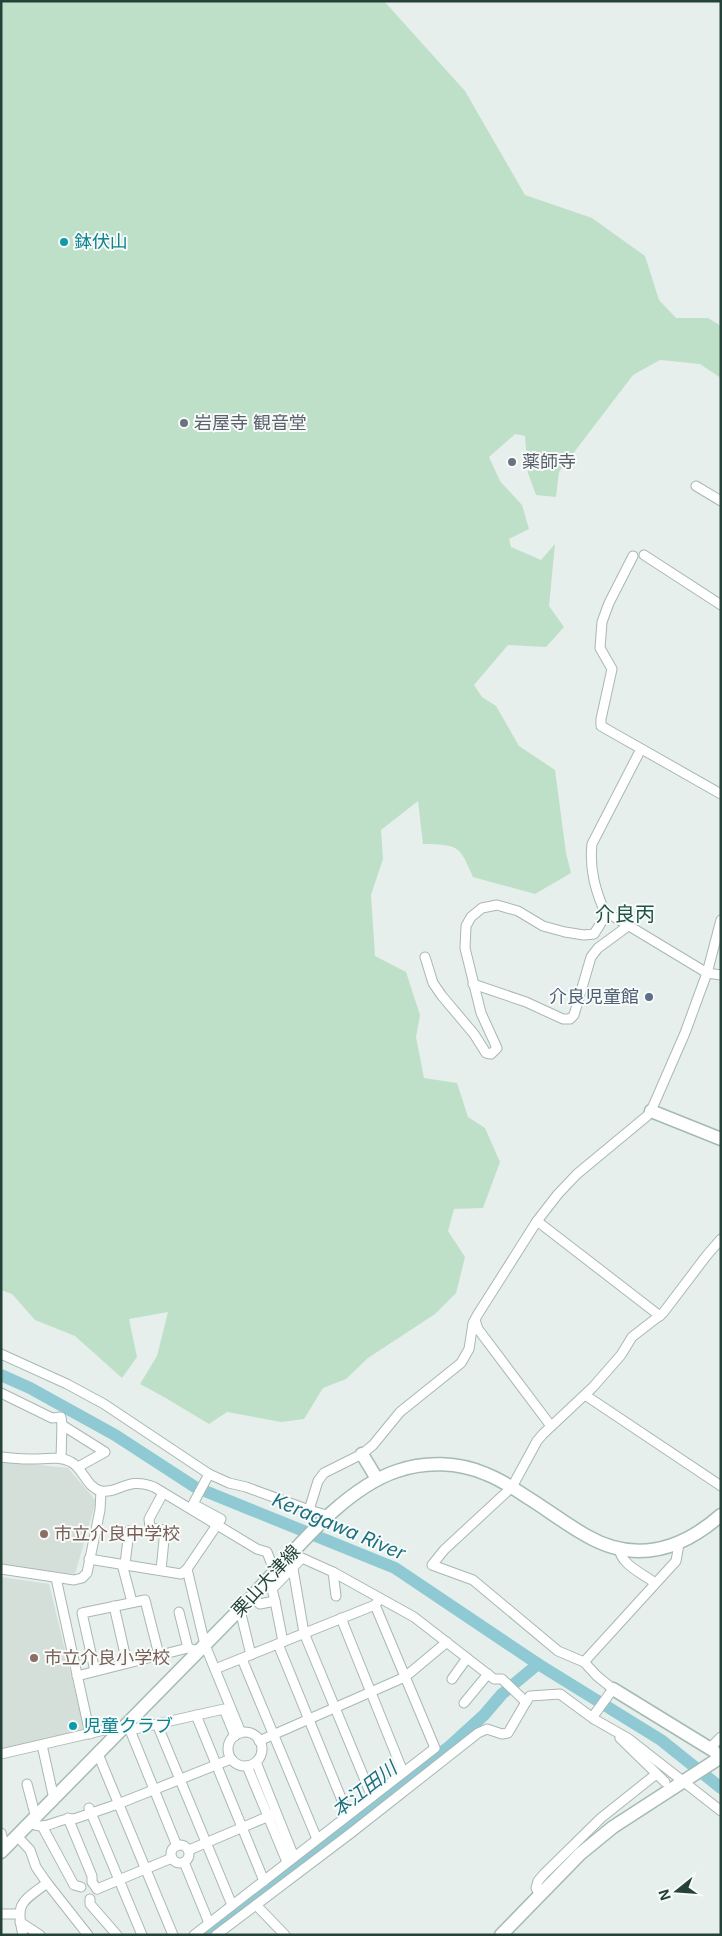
<svg xmlns="http://www.w3.org/2000/svg" width="722" height="1936" viewBox="0 0 722 1936" font-family="Inter,'Noto Sans JP',sans-serif">
<style>
.built{fill:#d4dfda}
.green{fill:#bfe0c8}
.lines{fill:none;stroke-linecap:round;stroke-linejoin:round}
.stream{stroke:#8ec9d4;stroke-width:2}
.river{stroke:#8ec9d4;stroke-width:12}
.street-casing{stroke:#a8b8b2;stroke-width:11}
.secondary-casing{stroke:#a4bbb3;stroke-width:15}
.street{stroke:#fff;stroke-width:9}
.secondary{stroke:#fff;stroke-width:12}
.culture-dot{fill:#0f9aa8;stroke:#f7fbf9;stroke-width:2}
.worship-dot{fill:#6b7280;stroke:#f7fbf9;stroke-width:2}
.service-dot{fill:#5c6f8a;stroke:#f7fbf9;stroke-width:2}
.education-dot{fill:#8d6e63;stroke:#f7fbf9;stroke-width:2}
.labels{text-anchor:middle;stroke-width:4;stroke-linejoin:round;paint-order:stroke}
.culture-label{font-size:18px;fill:#0d838f;stroke:#f7fbf9;text-anchor:start}
.worship-label{font-size:18px;fill:#5b616d;stroke:#f7fbf9;text-anchor:start}
.service-label{font-size:18px;fill:#4e5e75;stroke:#f7fbf9;text-anchor:end}
.education-label{font-size:18px;fill:#785e54;stroke:#f7fbf9;text-anchor:start}
.street-label{font-size:18px;fill:#24423a;stroke:#f7fbf9}
.water-label{font-size:19px;font-style:italic;fill:#1c6f80;stroke:#f7fbf9}
.quarter-label{font-size:20px;fill:#1f5548;stroke:#f7fbf9}
</style>
<rect width="100%" height="100%" fill="#e6efeb"/>
<g class="built">
<polygon points="1,1461 68,1468 96,1501 75,1574 1,1566"/>
<polygon points="1,1577 49,1584 85,1733 1,1750"/>
</g>
<path class="green" d="M1,1H384L465,91L525,195L592,218L645,256L659,300L676,318H708L721,326V378L700,364L660,360L633,375L559,472L556,497L536,495L528,473L525,436L515,434L489,457L500,481L522,505L529,529L509,539L511,547L541,560L555,544L549,606L564,627L546,647L508,645L474,685L482,697L496,706L519,746L555,770L566,853L571,873L535,894L473,877C459,844 458,845 423,844L418,801L381,830L383,859L371,895L375,956L406,972L420,1015L416,1037L424,1078L457,1083L468,1117L485,1128L500,1162L483,1208L454,1209L448,1231L465,1257L456,1293L435,1314L368,1358L346,1379L323,1388L304,1419L281,1422L227,1412L209,1424L164,1397L140,1384L157,1356L168,1312L129,1319L137,1357L122,1378L75,1336L35,1320L12,1294L1,1290Z"/>
<g class="lines">
<polyline class="stream" points="255,1773 271,1812"/>
<g class="river">
<polyline points="1,1375 30,1388 115,1435 195,1487 395,1568 538,1664 661,1740 721,1788"/>
<polyline points="206,1935 450,1746 484,1715 502,1694 538,1664"/>
</g>
<defs>
<g id="street">
<polyline points="696,486 721,501"/>
<polyline points="644,555 721,605"/>
<polyline points="633,556 609,603 602,622 600,648 612,669 601,719 601,726 721,794"/>
<path d="M607,917C596,893 589,870 592,844L641,749"/>
<polyline points="425,957 433,983 442,996 474,1034 486,1053 491,1054 497,1048 481,1013 465,948 466,926 471,917 482,908 497,905 518,911 543,926 565,932 584,935 594,934 604,918 611,915 707,973 721,975"/>
<polyline points="473,984 526,1002 563,1019 570,1019 574,1015 591,957 598,948 628,926"/>
<polyline points="537,1221 660,1316"/>
<polyline points="475,1320 478,1329 551,1426"/>
<polyline points="1,1354 67,1384 104,1404 209,1474 229,1483 246,1487 309,1510 318,1481 324,1473 362,1454 373,1445 400,1412 461,1363 469,1349 473,1323 478,1314 537,1221 558,1194 577,1174 647,1116 651,1111 685,1033 707,973 721,920"/>
<polyline points="1,1393 52,1418 61,1417 62,1425 105,1452 78,1467"/>
<polyline points="585,1395 721,1486"/>
<path d="M1,1457C10,1458 19,1459 28,1459C42,1460 58,1455 71,1462C83,1468 86,1487 101,1491C119,1494 127,1476 154,1487L257,1549L267,1552L275,1573"/>
<polyline points="61,1458 62,1425"/>
<polyline points="309,1510 330,1516"/>
<path d="M619,1548C621,1565 642,1573 655,1583"/>
<polyline points="89,1559 181,1574 187,1569 221,1519 193,1504 209,1474"/>
<polyline points="122,1564 132,1602"/>
<polyline points="125,1564 129,1531"/>
<polyline points="1,1569 74,1580 82,1578 87,1573 100,1510 101,1491"/>
<polyline points="187,1569 205,1645 241,1733"/>
<polyline points="293,1569 304,1633 372,1797"/>
<polyline points="161,1570 165,1530 150,1528 149,1519 163,1493"/>
<polyline points="333,1572 336,1596"/>
<polyline points="56,1578 90,1734"/>
<polyline points="252,1597 260,1604 275,1601 272,1589 302,1558 333,1572 414,1617 494,1679 502,1679 526,1702 530,1696 560,1694 594,1719 629,1739 721,1811"/>
<polyline points="275,1601 283,1642"/>
<polyline points="114,1606 127,1663"/>
<polyline points="240,1610 251,1655"/>
<polyline points="179,1612 188,1648"/>
<polyline points="341,1618 403,1772"/>
<polyline points="278,1644 348,1815"/>
<polyline points="242,1659 317,1839"/>
<polyline points="584,1662 676,1561 679,1544"/>
<polyline points="215,1669 375,1605 378,1601"/>
<polyline points="95,1671 82,1613 145,1600 159,1655"/>
<polyline points="77,1676 188,1648 199,1651"/>
<polyline points="452,1679 467,1658"/>
<polyline points="464,1703 488,1674"/>
<polyline points="196,1715 264,1881"/>
<polyline points="594,1719 594,1715 613,1689 597,1676 584,1662 558,1651 473,1580 432,1565 444,1550 512,1487 537,1441 543,1434 593,1387 621,1355 632,1337 663,1313 707,1255 721,1239"/>
<polyline points="157,1724 232,1905"/>
<polyline points="130,1730 177,1846"/>
<circle cx="245" cy="1749" r="17"/>
<polyline points="622,1735 620,1738 665,1782"/>
<polyline points="259,1741 405,1677 447,1642"/>
<polyline points="42,1745 54,1799"/>
<polyline points="710,1748 721,1737"/>
<polyline points="1,1754 113,1728 130,1730 224,1709 235,1736"/>
<polyline points="98,1754 173,1935"/>
<polyline points="256,1762 294,1857"/>
<polyline points="247,1766 287,1862"/>
<polyline points="27,1784 36,1818"/>
<polyline points="89,1808 142,1935"/>
<polyline points="68,1818 92,1876 92,1882 97,1889"/>
<path d="M31,1823C45,1832 59,1817 74,1819L118,1804L231,1759"/>
<polyline points="42,1826 74,1885 81,1887"/>
<polyline points="1,1833 5,1848"/>
<polyline points="17,1836 30,1850 36,1867 47,1883 88,1935"/>
<circle cx="180" cy="1854" r="9"/>
<polyline points="189,1850 274,1814"/>
<polyline points="184,1862 209,1923"/>
<polyline points="97,1889 172,1858"/>
<polyline points="540,1895 536,1888 538,1881 544,1874 601,1818 655,1775"/>
<polyline points="90,1899 90,1904 117,1935"/>
<polyline points="256,1905 285,1935"/>
<polyline points="1,1914 19,1914"/>
<polyline points="20,1922 40,1935"/>
<path d="M23,1935C15,1902 22,1902 47,1883"/>
<polyline points="194,1935 435,1748 375,1605"/>
<polyline points="216,1935 351,1833 478,1733 487,1729 502,1734 508,1733 526,1702"/>
</g>
<g id="secondary">
<polyline points="651,1111 721,1139"/>
<polyline points="362,1454 377,1479"/>
<polyline points="613,1689 714,1751"/>
<path d="M1,1852C81,1771 161,1690 241,1608C285,1564 337,1491 397,1471C425,1461 459,1462 486,1474C502,1480 516,1490 530,1499C549,1511 567,1525 587,1536C636,1564 681,1550 721,1515"/>
<polyline points="501,1935 580,1854 613,1827 721,1757"/>
</g>
</defs>
<use href="#street" class="street-casing"/>
<use href="#secondary" class="secondary-casing"/>
<use href="#street" class="street"/>
<use href="#secondary" class="secondary"/>
</g>
<g class="culture-dot">
<circle cx="64" cy="242" r="5"/>
<circle cx="73" cy="1726" r="5"/>
</g>
<g class="worship-dot">
<circle cx="184" cy="423" r="5"/>
<circle cx="512" cy="462" r="5"/>
</g>
<circle class="service-dot" cx="649" cy="997" r="5"/>
<g class="education-dot">
<circle cx="44" cy="1534" r="5"/>
<circle cx="34" cy="1658" r="5"/>
</g>
<g class="labels">
<g class="culture-label">
<text x="74" y="248">鉢伏山</text>
<text x="83" y="1732">児童クラブ</text>
</g>
<g class="worship-label">
<text x="194" y="429">岩屋寺 観音堂</text>
<text x="522" y="468">薬師寺</text>
</g>
<g class="service-label">
<text x="639" y="1003">介良児童館</text>
</g>
<g class="education-label">
<text x="54" y="1540">市立介良中学校</text>
<text x="44" y="1664">市立介良小学校</text>
</g>
<g class="street-label">
<text transform="translate(266 1581) rotate(-47)" y="6">栗山大津線</text>
</g>
<g class="water-label">
<text transform="translate(339 1526) rotate(23)" y="7">Keragawa River</text>
<text transform="translate(364 1789) rotate(-38)" y="7">本江田川</text>
</g>
<g class="quarter-label">
<text x="625" y="921">介良丙</text>
</g>
</g>
<rect width="722" height="1936" fill="none" stroke="#24423a" stroke-width="5"/>
<g transform="translate(677 1891) rotate(253)" stroke="#f7fbf9" stroke-width="4" paint-order="stroke">
<path d="M0-4L9 19L0 12L-9 19Z" fill="#24423a"/>
<text y="-8" font-size="14" font-weight="bold" text-anchor="middle" fill="#24423a">N</text>
</g>
</svg>
